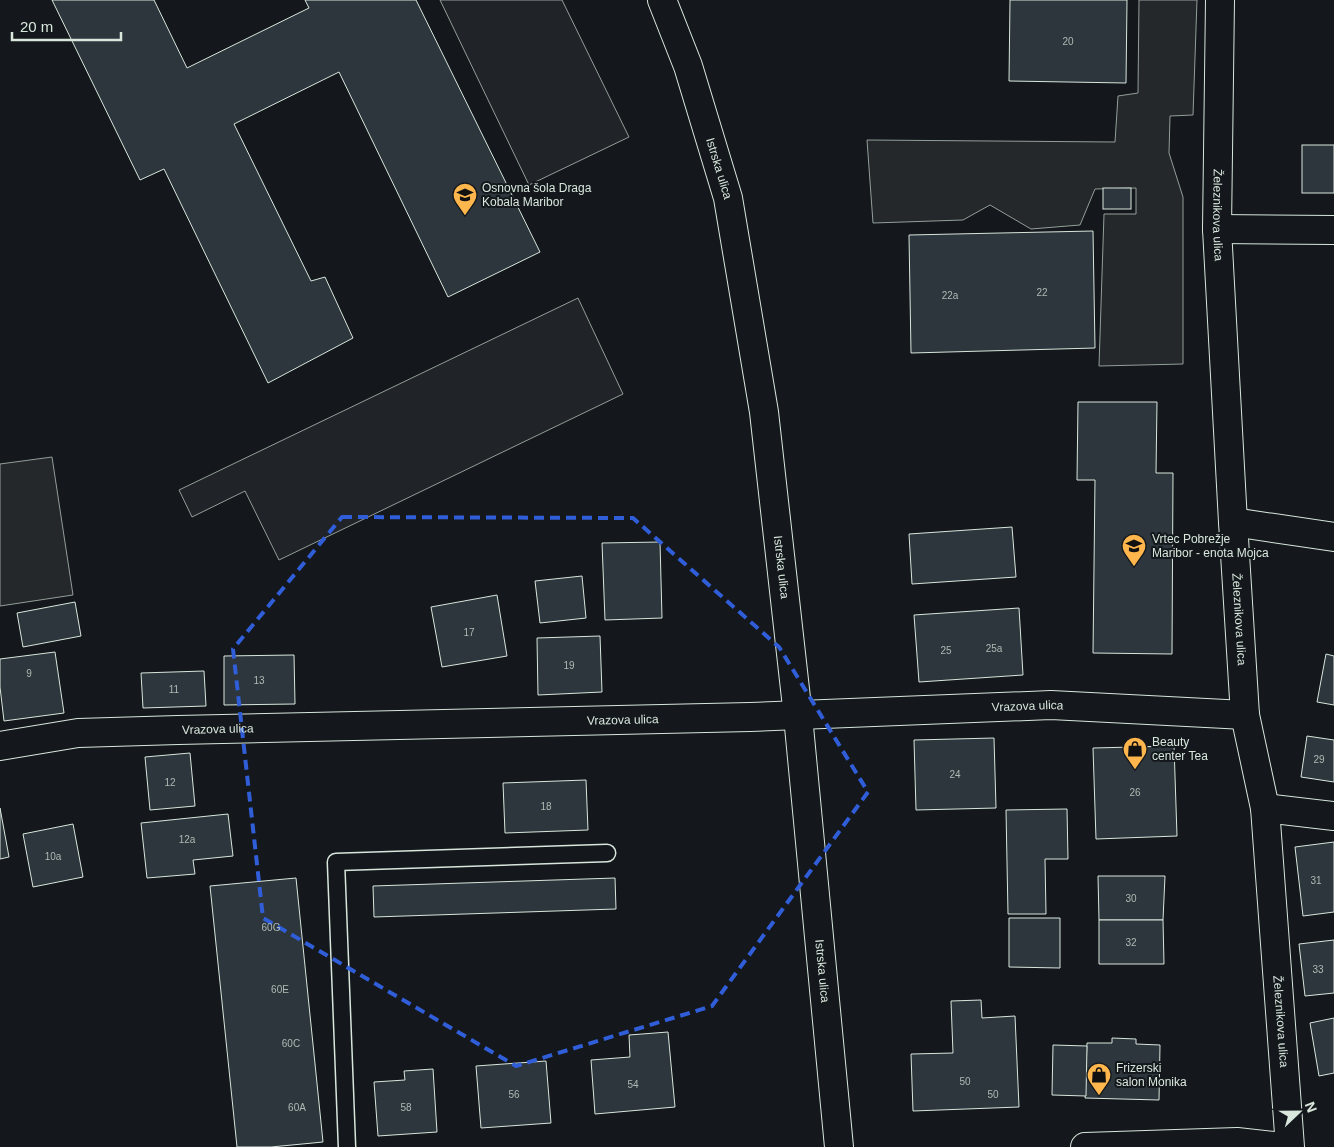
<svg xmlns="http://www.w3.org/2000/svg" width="1334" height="1147" viewBox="0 0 1334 1147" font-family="Helvetica,sans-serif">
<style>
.green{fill:#202428;stroke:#939e99}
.parking{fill:#24282b;stroke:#939e99}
.building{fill:#2c363c;stroke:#d8e6dc}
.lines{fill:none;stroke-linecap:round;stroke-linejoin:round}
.lane-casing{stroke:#d8e6dc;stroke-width:19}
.street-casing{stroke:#d8e6dc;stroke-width:30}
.secondary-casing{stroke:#d8e6dc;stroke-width:30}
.lane{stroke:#14181c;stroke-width:16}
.street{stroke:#14181c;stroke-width:28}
.secondary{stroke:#14181c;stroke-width:28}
.marked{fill:none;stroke:#305dd8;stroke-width:4;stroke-dasharray:10 6;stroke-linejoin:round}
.labels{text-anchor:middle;stroke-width:4;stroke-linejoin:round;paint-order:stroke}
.number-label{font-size:10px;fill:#adbab4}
.street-label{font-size:12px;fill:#d8e6dc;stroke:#14181c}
.poi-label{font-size:12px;fill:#d8e6dc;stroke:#14181c;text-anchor:start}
</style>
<rect width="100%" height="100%" fill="#14181c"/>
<g class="green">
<polygon points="440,0 562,0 629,137 529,185"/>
<polygon points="578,298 623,394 279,560 245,491 192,517 179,490"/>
</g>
<g class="parking">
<polygon points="1139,0 1197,0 1193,115 1170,116 1169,153 1183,197 1183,364 1099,366 1104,214 1136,214 1136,188 1095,189 1080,225 1031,229 990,205 963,220 873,223 867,140 1115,142 1118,96 1138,93"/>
<polygon points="52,457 73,595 0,606 0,464"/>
</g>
<g class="building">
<polygon points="52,0 154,0 187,68 309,8 305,0 416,0 540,252 448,297 339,72 234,124 311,281 325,277 353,338 268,383 164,169 140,180"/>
<polygon points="1010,0 1127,0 1126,83 1009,81"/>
<rect x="1302" y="145" width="32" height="48"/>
<rect x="1103" y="188" width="28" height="21"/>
<polygon points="1093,231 1095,348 911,353 909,235"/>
<polygon points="1078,402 1157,402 1156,473 1173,473 1172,654 1093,653 1095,480 1077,480"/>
<polygon points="1012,527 1016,577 912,584 909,534"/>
<polygon points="660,542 662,618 605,620 602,543"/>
<polygon points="582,576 586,618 540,623 535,581"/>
<polygon points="497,595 507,656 442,667 431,607"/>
<polygon points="75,602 81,636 23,647 17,613"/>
<polygon points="1019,608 1023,675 919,682 914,615"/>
<polygon points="600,636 602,692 538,695 537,638"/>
<polygon points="55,652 64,713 4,721 0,687 0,659"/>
<polygon points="1326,654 1334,656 1334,705 1317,702"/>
<polygon points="294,655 295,704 224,705 224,656"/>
<polygon points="204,671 206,706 143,708 141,673"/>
<polygon points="1307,736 1334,740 1334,782 1301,777"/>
<polygon points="994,738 996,808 916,810 914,740"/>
<polygon points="1174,746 1177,836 1096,839 1093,748"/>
<polygon points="190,753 195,806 150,810 145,757"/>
<polygon points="586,780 588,830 505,833 503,783"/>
<polygon points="0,808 9,857 0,859"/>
<polygon points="1067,809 1068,859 1045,859 1046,914 1008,914 1006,810"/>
<polygon points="228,814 233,856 193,860 195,874 147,878 141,823"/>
<polygon points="73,824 83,877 33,887 23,834"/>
<polygon points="1334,842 1334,912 1303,916 1295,847"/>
<polygon points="1098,876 1165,876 1163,920 1099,920"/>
<polygon points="296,878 323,1142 271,1147 237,1147 210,886"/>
<polygon points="615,878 616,909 374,917 373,886"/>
<polygon points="1009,918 1060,918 1060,968 1009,967"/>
<polygon points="1099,920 1163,920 1164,964 1099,964"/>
<polygon points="1334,940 1334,993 1305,996 1299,944"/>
<polygon points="981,1000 982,1018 1015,1016 1019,1107 913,1111 911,1054 953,1053 951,1001"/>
<polygon points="1334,1018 1334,1073 1319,1076 1310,1023"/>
<polygon points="668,1032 675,1107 595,1114 591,1060 630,1057 629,1035"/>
<polygon points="1112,1038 1136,1039 1136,1044 1160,1045 1159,1100 1085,1098 1087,1043 1112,1043"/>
<polygon points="1053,1045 1087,1046 1086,1096 1052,1095"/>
<polygon points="546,1061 551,1123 481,1128 476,1066"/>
<polygon points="433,1069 437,1132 378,1136 374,1082 405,1080 404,1071"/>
</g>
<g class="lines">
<defs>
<polyline id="lane" points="347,1147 336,862 607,853"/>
<g id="street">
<path id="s1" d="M1220,0L1217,229L1233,522L1245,715L1265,808L1290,1147"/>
<polyline points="1217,229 1334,230"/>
<polyline points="1233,522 1334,537"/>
<path id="s2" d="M0,746L78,733L178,730L750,717L1051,705L1245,715"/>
<polyline points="1265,808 1334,816"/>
<polyline points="1085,1147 1237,1142 1284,1147"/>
</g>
<g id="secondary">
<path id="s3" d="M662,0L688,66L728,198L764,412L798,716L839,1147"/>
</g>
</defs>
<use href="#lane" class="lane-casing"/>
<use href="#street" class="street-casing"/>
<use href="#secondary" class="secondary-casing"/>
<use href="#lane" class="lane"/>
<use href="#street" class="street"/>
<use href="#secondary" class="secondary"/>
</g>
<path class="marked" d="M342,517L633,518L779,647L868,792L712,1006L516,1066L263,918L233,649Z"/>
<defs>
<symbol id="school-pin" viewBox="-11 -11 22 30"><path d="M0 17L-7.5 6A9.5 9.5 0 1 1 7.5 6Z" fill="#ffb74d" stroke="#14181c"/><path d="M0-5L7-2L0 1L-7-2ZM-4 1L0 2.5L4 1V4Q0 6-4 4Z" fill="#111"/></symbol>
<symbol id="shop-pin" viewBox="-11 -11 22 30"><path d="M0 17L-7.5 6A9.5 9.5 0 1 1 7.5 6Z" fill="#ffb74d" stroke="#14181c"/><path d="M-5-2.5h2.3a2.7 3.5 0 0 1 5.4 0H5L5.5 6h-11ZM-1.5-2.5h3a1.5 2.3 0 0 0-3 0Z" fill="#111"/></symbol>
</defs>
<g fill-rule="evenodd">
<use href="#school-pin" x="451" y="181" width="28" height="38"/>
<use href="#school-pin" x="1120" y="532" width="28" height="38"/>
<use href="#shop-pin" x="1121" y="735" width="28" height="38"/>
<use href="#shop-pin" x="1085" y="1061" width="28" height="38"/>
</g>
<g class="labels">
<g class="number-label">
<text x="1068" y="45">20</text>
<text x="1042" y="296">22</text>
<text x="950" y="299">22a</text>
<text x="469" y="636">17</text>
<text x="994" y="652">25a</text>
<text x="946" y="654">25</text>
<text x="569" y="669">19</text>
<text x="29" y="677">9</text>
<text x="259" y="684">13</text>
<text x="174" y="693">11</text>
<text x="1319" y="763">29</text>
<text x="955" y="778">24</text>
<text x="170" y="786">12</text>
<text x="1135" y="796">26</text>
<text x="546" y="810">18</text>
<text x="187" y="843">12a</text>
<text x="53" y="860">10a</text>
<text x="1316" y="884">31</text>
<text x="1131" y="902">30</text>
<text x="271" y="931">60G</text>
<text x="1131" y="946">32</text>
<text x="1318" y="973">33</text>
<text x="280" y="993">60E</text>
<text x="291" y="1047">60C</text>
<text x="965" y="1085">50</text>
<text x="633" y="1088">54</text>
<text x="514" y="1098">56</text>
<text x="993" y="1098">50</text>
<text x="297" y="1111">60A</text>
<text x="406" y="1111">58</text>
</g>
<g class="street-label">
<text dy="4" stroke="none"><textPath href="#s3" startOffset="178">Istrska ulica</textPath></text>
<text dy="4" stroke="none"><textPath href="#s1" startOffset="215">Železnikova ulica</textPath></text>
<text dy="4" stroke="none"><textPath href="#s3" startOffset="582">Istrska ulica</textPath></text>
<text dy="4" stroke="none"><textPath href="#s1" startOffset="620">Železnikova ulica</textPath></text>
<text dy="4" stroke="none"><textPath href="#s2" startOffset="1029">Vrazova ulica</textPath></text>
<text dy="4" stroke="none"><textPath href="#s2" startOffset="624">Vrazova ulica</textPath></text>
<text dy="4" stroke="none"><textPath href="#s2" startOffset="219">Vrazova ulica</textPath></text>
<text dy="4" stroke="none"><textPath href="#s3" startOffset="988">Istrska ulica</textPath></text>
<text dy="4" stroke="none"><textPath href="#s1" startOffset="1025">Železnikova ulica</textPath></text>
</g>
<g class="poi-label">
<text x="482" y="192">Osnovna šola Draga<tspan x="482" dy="14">Kobala Maribor</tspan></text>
<text x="1152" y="543">Vrtec Pobrežje<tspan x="1152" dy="14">Maribor - enota Mojca</tspan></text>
<text x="1152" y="746">Beauty<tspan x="1152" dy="14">center Tea</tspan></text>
<text x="1116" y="1072">Frizerski<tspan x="1116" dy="14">salon Monika</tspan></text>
</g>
</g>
<g transform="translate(1299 1112) rotate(68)" stroke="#14181c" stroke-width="4" paint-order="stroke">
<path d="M0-4L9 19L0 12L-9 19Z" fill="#d8e6dc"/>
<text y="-8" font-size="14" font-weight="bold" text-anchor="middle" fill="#d8e6dc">N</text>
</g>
<path d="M12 32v8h109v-8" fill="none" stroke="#d8e6dc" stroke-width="2.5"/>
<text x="20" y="32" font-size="15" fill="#d8e6dc" stroke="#14181c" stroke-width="4" paint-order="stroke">20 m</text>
</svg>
